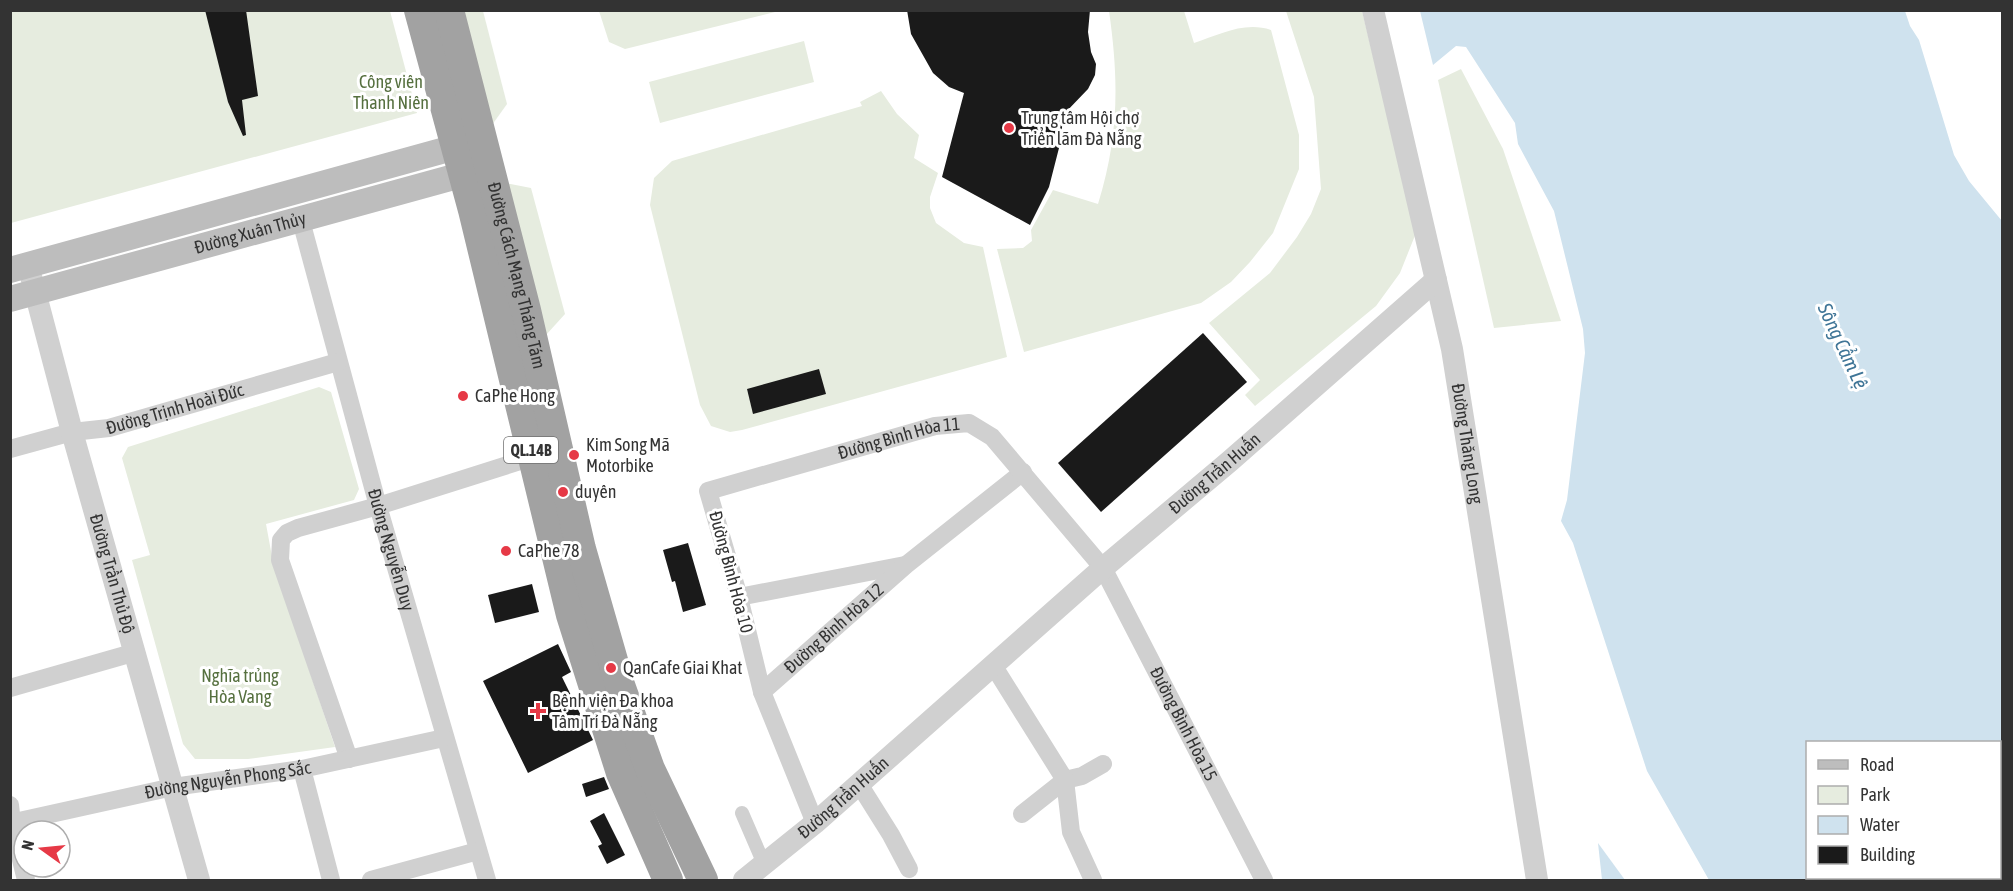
<svg xmlns="http://www.w3.org/2000/svg" width="2013" height="891" viewBox="0 0 2013 891" font-family="'Asap Condensed',sans-serif">
<style>
.green{fill:#e6ecdf}
.water{fill:#cfe2ee;fill-rule:evenodd}
.building{fill:#1a1a1a}
.lines{fill:none;stroke-linecap:round;stroke-linejoin:round}
.pedestrian{stroke:#d0d0d0;stroke-width:14}
.minor{stroke:#d0d0d0;stroke-width:18}
.tertiary{stroke:#d0d0d0;stroke-width:22}
.secondary{stroke:#bdbdbd;stroke-width:26}
.trunk{stroke:#a2a2a2;stroke-width:30}
.poi-dot{fill:#e63946;stroke:#fff;stroke-width:2}
.labels{text-anchor:middle;stroke-width:6;stroke-linejoin:round;paint-order:stroke}
.shield{fill:#fff;stroke:#707070;stroke-width:1.5}
.shield-label{font-size:16px;font-weight:bold;fill:#333}
.park-label{font-size:18px;fill:#56703f;stroke:#fff}
.poi-label{font-size:18px;fill:#333;stroke:#fff;text-anchor:start}
.street-label{font-size:18px;fill:#333;stroke:#fff}
.water-label{font-size:20px;font-style:italic;fill:#3f7597;stroke:#fff}
</style>
<rect width="100%" height="100%" fill="#fff"/>
<g class="green">
<polygon points="11,11 390,11 417,113 11,223"/>
<polygon points="459,11 483,11 507,104 492,125"/>
<polygon points="599,11 599,10 779,11 625,49 609,42"/>
<path d="M1109,11H1184L1194,43C1219,35 1244,21 1271,30L1299,135V169L1273,233L1250,262L1231,282L1201,303L1024,352L997,249L1023,248L1032,241L1031,230L1053,190L1098,204C1119,136 1119,81 1109,11Z"/>
<polygon points="1286,11 1362,11 1416,233 1400,273 1376,306 1255,406 1245,395 1260,380 1209,323 1270,273 1297,237 1311,214 1321,189 1314,97"/>
<polygon points="804,41 814,82 660,123 649,82"/>
<polygon points="1461,69 1503,149 1561,321 1494,328 1438,80"/>
<polygon points="881,91 897,114 919,135 914,158 938,173 930,197 930,208 936,223 964,243 983,247 1007,357 742,430 730,432 711,426 700,405 650,205 654,178 672,161 862,106 860,102"/>
<polygon points="506,183 531,188 565,314 546,335"/>
<polygon points="319,387 331,392 359,489 354,500 266,524 273,562 335,747 248,759 195,759 183,744 132,560 150,555 122,458 128,447"/>
</g>
<g class="water">
<path d="M1420,11H1905L1910,26L1919,40L1954,155L1969,181L2002,221V880H1709L1647,771L1573,543L1561,521L1567,500L1585,353L1583,329L1554,211L1518,144L1515,123L1466,47L1456,46L1433,65ZM1808,742H2000V878H1808Z"/>
<polygon points="1598,843 1625,880 1602,880"/>
</g>
<g class="building">
<polygon points="205,10 246,10 258,96 242,100 246,135 243,136 228,102"/>
<polygon points="907,10 1090,10 1088,32 1091,52 1096,64 1095,75 1088,89 1064,114 1059,148 1049,187 1030,225 942,177 964,93 949,87 933,73 911,34"/>
<polygon points="1203,333 1247,382 1101,512 1058,463"/>
<polygon points="819,369 826,394 753,414 747,389"/>
<polygon points="688,543 706,605 683,612 675,581 672,582 663,550"/>
<polygon points="532,584 539,612 495,623 488,595"/>
<polygon points="558,644 571,672 562,677 593,740 528,773 483,681"/>
<polygon points="604,777 609,789 586,797 582,784"/>
<polygon points="604,813 625,855 607,864 598,846 602,844 590,821"/>
</g>
<g class="lines">
<polyline class="pedestrian" points="742,813 764,864"/>
<g class="minor">
<path id="s1" d="M300,217L378,506L487,880"/>
<path id="s2" d="M10,449L72,432L109,428L338,362"/>
<polyline points="739,597 905,565"/>
<polyline points="993,665 1065,780 1082,776 1103,764"/>
<polyline points="10,688 136,652"/>
<path id="s3" d="M762,692L906,565L1023,472"/>
<polyline points="349,759 280,560 281,540 287,533 298,528 378,506 533,457"/>
<polyline points="302,769 331,880"/>
<polyline points="859,784 891,835 909,869"/>
<polyline points="10,805 12,823 26,880"/>
<polyline points="1022,814 1065,780 1071,832 1093,880"/>
<path id="s4" d="M10,823L173,787L302,769L444,738"/>
<path id="s5" d="M815,823L762,692L739,597L708,491L935,426L969,423L992,437L1103,568L1264,880"/>
<polyline points="371,880 478,851"/>
</g>
<g class="tertiary">
<path id="s6" d="M1373,10L1452,349L1537,880"/>
<path id="s7" d="M28,265L72,432L199,880"/>
<path id="s8" d="M744,880L815,823L1103,568L1230,461L1436,280"/>
</g>
<g class="secondary">
<polyline points="10,270 474,142"/>
<path id="s9" d="M10,299L483,169"/>
</g>
<g class="trunk">
<polyline points="419,10 473,210 571,615 621,773 668,880"/>
<path id="s10" d="M449,10L526,310L581,549L620,685L650,769L703,880"/>
</g>
</g>
<g class="poi-dot">
<circle cx="1009" cy="128" r="6"/>
<circle cx="463" cy="396" r="6"/>
<circle cx="574" cy="455" r="6"/>
<circle cx="563" cy="492" r="6"/>
<circle cx="506" cy="551" r="6"/>
<circle cx="611" cy="668" r="6"/>
<path d="M535 702h6v6h6v6h-6v6h-6v-6h-6v-6h6z"/>
</g>
<g class="labels">
<rect class="shield" x="504" y="437" width="54" height="26" rx="4.5"/>
<g class="shield-label">
<text x="531" y="456">QL.14B</text>
</g>
<g class="park-label">
<text x="391" y="88">Công viên<tspan x="391" dy="21">Thanh Niên</tspan></text>
<text x="240" y="682">Nghĩa trủng<tspan x="240" dy="21">Hòa Vang</tspan></text>
</g>
<g class="poi-label">
<text x="1021" y="124">Trung tâm Hội chợ<tspan x="1021" dy="21">Triển lãm Đà Nẵng</tspan></text>
<text x="475" y="402">CaPhe Hong</text>
<text x="586" y="451">Kim Song Mã<tspan x="586" dy="21">Motorbike</tspan></text>
<text x="575" y="498">duyên</text>
<text x="518" y="557">CaPhe 78</text>
<text x="623" y="674">QanCafe Giai Khat</text>
<text x="552" y="707">Bệnh viện Đa khoa<tspan x="552" dy="21">Tâm Trí Đà Nẵng</tspan></text>
</g>
<g class="street-label">
<text dy="6" stroke="none"><textPath href="#s9" startOffset="249">Đường Xuân Thủy</textPath></text>
<text dy="6" stroke="none"><textPath href="#s10" startOffset="274">Đường Cách Mạng Tháng Tám</textPath></text>
<text dy="6" stroke="none"><textPath href="#s2" startOffset="170">Đường Trịnh Hoài Đức</textPath></text>
<text dy="6" stroke="none"><textPath href="#s5" startOffset="548">Đường Bình Hòa 11</textPath></text>
<text dy="6" stroke="none"><textPath href="#s6" startOffset="444">Đường Thăng Long</textPath></text>
<text dy="6" stroke="none"><textPath href="#s8" startOffset="622">Đường Trần Huấn</textPath></text>
<text dy="6" stroke="none"><textPath href="#s1" startOffset="345">Đường Nguyễn Duy</textPath></text>
<text transform="translate(731 572) rotate(75)" y="6">Đường Bình Hòa 10</text>
<text dy="6" stroke="none"><textPath href="#s7" startOffset="320">Đường Trần Thủ Độ</textPath></text>
<text dy="6" stroke="none"><textPath href="#s3" startOffset="96">Đường Bình Hòa 12</textPath></text>
<text dy="6" stroke="none"><textPath href="#s5" startOffset="994">Đường Bình Hòa 15</textPath></text>
<text dy="6" stroke="none"><textPath href="#s4" startOffset="222">Đường Nguyễn Phong Sắc</textPath></text>
<text dy="6" stroke="none"><textPath href="#s8" startOffset="129">Đường Trần Huấn</textPath></text>
</g>
<g class="water-label">
<text transform="translate(1843 346) rotate(65)" y="7">Sông Cẩm Lệ</text>
</g>
</g>
<rect width="2013" height="891" fill="none" stroke="#333333" stroke-width="24"/>
<rect x="1806" y="741" width="195" height="138" fill="#ffffff" stroke="#adadad" stroke-width="1.5"/>
<rect x="1818" y="760" width="30" height="9" fill="#bdbdbd" stroke="#adadad" stroke-width="1.5"/>
<text x="1860" y="771" font-size="18" fill="#333333">Road</text>
<rect x="1818" y="786" width="30" height="18" fill="#e6ecdf" stroke="#adadad" stroke-width="1.5"/>
<text x="1860" y="801" font-size="18" fill="#333333">Park</text>
<rect x="1818" y="816" width="30" height="18" fill="#cfe2ee" stroke="#adadad" stroke-width="1.5"/>
<text x="1860" y="831" font-size="18" fill="#333333">Water</text>
<rect x="1818" y="846" width="30" height="18" fill="#1a1a1a" stroke="#adadad" stroke-width="1.5"/>
<text x="1860" y="861" font-size="18" fill="#333333">Building</text>
<g transform="translate(42 849) rotate(285)"><circle r="28" fill="#ffffff" stroke="#adadad" stroke-width="1.5"/>
<path d="M0-4.5L10 22L0 15L-10 22Z" fill="#e63946"/>
<text y="-9" font-size="16" font-weight="bold" text-anchor="middle" fill="#333333">N</text>
</g>
</svg>
